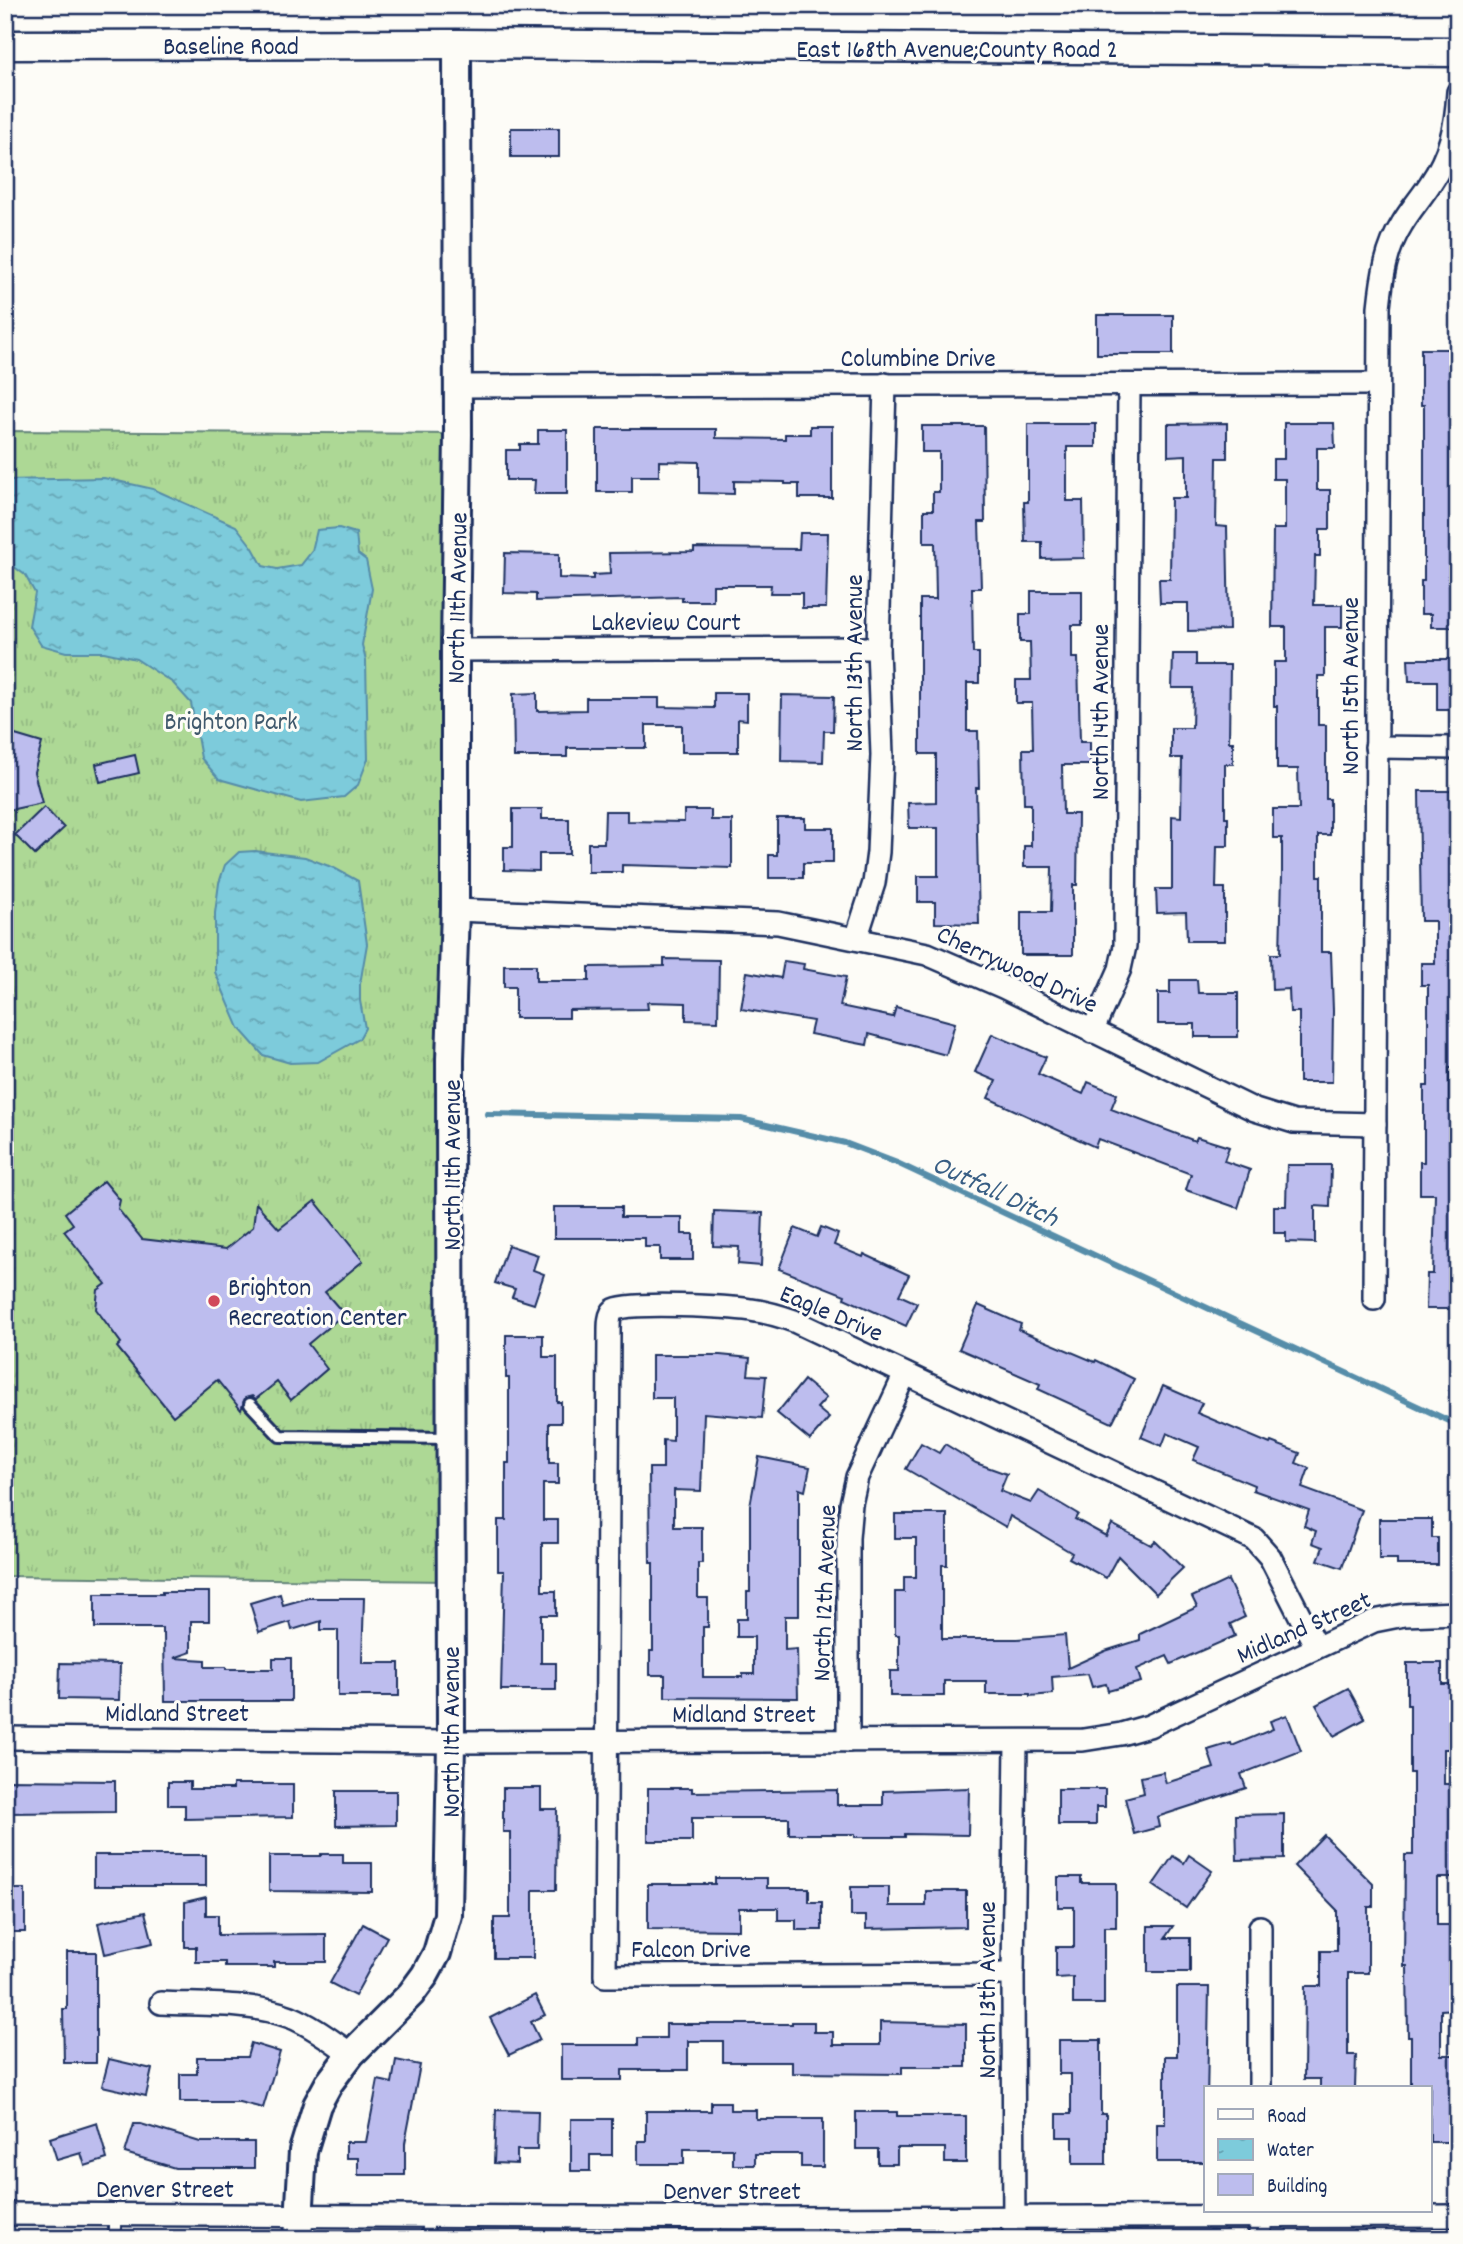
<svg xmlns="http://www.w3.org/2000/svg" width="1463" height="2244" viewBox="0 0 1463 2244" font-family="Dekko,sans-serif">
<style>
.grass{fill:url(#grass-tufts);stroke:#64847a;stroke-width:2}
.water{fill:url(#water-ripples);stroke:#568da9;stroke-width:2}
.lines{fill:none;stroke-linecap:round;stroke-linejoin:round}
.stream{stroke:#568da9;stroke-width:6}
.building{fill:#bdbdee;stroke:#1b2f5e;stroke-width:2}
.service-casing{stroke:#1b2f5e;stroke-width:16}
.minor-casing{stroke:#1b2f5e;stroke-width:26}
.tertiary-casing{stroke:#1b2f5e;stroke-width:32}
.secondary-casing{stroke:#1b2f5e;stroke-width:33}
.service{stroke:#fdfcf7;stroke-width:10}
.minor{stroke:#fdfcf7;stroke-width:21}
.tertiary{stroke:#fdfcf7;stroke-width:26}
.secondary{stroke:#fdfcf7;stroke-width:28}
.poi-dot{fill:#d1495b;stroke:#fdfcf7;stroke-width:2.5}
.labels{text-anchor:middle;stroke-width:6;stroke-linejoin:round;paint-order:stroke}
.street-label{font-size:26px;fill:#1b2f5e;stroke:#fdfcf7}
.park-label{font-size:26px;fill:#40596c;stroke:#fdfcf7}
.poi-label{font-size:26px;fill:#1b2f5e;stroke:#fdfcf7;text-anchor:start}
.water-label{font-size:28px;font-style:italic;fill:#385e84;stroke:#fdfcf7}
</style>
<defs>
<pattern id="grass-tufts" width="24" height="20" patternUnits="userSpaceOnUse" patternTransform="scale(1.75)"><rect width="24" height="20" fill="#add895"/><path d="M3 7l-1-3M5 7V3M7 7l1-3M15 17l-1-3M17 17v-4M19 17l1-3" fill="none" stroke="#94ba83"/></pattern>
<pattern id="water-ripples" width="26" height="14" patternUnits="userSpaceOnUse" patternTransform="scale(1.75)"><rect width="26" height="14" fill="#7dcbdb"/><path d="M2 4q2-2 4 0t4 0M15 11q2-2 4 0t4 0" fill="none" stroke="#66a5b5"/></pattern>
</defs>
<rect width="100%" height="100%" fill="#fdfcf7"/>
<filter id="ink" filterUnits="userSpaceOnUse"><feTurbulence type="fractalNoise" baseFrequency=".0143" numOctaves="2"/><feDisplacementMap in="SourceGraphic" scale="14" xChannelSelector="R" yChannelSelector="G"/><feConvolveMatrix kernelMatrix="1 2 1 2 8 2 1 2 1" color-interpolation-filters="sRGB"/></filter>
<g filter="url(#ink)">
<polygon class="grass" points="5,431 458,434 451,1581 5,1576"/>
<g class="water">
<polygon points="104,478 153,489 236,526 253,548 263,566 277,569 301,565 312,551 317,530 339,528 356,533 358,554 366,560 372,589 362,645 366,661 368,759 358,785 344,797 301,802 219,779 201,758 191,703 173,683 136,659 104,652 66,652 41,645 29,626 35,593 25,575 5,560 5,480"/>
<polygon points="255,851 305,857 334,868 358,881 367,944 360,984 360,1001 365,1028 359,1039 318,1062 290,1063 263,1055 239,1028 215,972 215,913 219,883 225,865 239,852"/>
</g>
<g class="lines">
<polyline class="stream" points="487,1114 741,1119 845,1143 897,1163 1458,1425"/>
</g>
<g class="building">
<rect x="511" y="128" width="48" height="29"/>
<rect x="1097" y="315" width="76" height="39"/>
<polygon points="1421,349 1458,349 1458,627 1431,627 1431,614 1421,614 1421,581 1424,581 1424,405 1421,405"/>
<polygon points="1227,423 1227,458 1217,458 1216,526 1227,527 1229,630 1188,631 1188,603 1160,603 1159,579 1170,579 1171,498 1186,498 1186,455 1168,456 1168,424"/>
<polygon points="1284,423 1334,423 1335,448 1317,448 1317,490 1330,490 1330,529 1320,529 1320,556 1315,556 1314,605 1342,605 1342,627 1325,627 1325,676 1318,676 1318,725 1326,725 1326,799 1330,799 1330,835 1318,835 1318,876 1321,876 1321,952 1331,952 1333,1011 1332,1082 1299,1082 1299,1012 1290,1012 1289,989 1272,990 1271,954 1280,954 1282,875 1282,838 1273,838 1273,809 1299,809 1298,769 1277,769 1277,706 1274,706 1274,662 1286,662 1286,627 1272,627 1273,529 1285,529 1285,479 1273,479 1273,459 1284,459"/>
<polygon points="1028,424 1096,424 1096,447 1067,447 1067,501 1083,501 1084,558 1042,559 1042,542 1025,542 1024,502 1028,502"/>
<polygon points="810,426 832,426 832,498 799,498 799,484 785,484 785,482 734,481 734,494 699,493 699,462 659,461 659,476 632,476 632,492 597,492 597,429 716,429 716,438 785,439 785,434 810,434"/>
<polygon points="922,426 984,426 985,522 979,522 981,588 972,588 973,653 979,653 979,683 967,683 967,731 978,731 979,788 976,788 979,924 935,923 935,902 918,902 918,876 938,876 938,828 909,828 908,803 936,802 936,754 920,754 920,599 936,599 935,543 924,543 924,510 933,510 933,492 939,492 939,452 922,452"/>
<polygon points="538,430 567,430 567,494 534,494 535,480 506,480 506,450 520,450 520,444 538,444"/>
<polygon points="800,533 828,533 826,608 802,608 802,593 770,593 771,585 713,585 713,601 682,601 682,597 536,601 536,594 504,593 505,553 559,554 559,578 593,579 593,575 610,574 609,553 694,552 694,548 799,549"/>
<polygon points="1031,591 1082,591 1082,625 1072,625 1072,658 1078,658 1080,742 1090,742 1090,765 1062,765 1063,814 1078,814 1077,885 1073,885 1073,955 1021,955 1021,912 1051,912 1052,867 1024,867 1024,846 1031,846 1031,804 1024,804 1023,749 1033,749 1032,703 1016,703 1016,680 1031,680 1030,642 1020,642 1020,614 1031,614"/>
<polygon points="1173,654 1196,654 1196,665 1230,665 1229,742 1233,742 1233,764 1225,764 1225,817 1228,817 1228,846 1217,846 1216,888 1225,888 1225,941 1187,941 1186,912 1157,913 1156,889 1172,889 1172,816 1181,817 1182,758 1171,758 1171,728 1192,728 1193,688 1172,688"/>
<polygon points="1408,659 1458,659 1458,710 1437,710 1437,681 1409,681"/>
<polygon points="537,693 537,711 586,710 586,698 659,698 659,707 714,708 714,693 747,693 747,720 738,719 738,752 682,752 682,725 646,725 646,748 567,748 567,757 514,757 513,694"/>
<polygon points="782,695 834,696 833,731 824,731 823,762 781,761"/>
<polygon points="5,732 42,743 34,772 42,803 5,811"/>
<polygon points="135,755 139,773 100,782 96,764"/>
<polygon points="1419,791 1458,791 1458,1068 1449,1068 1449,1100 1458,1100 1458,1293 1456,1293 1456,1309 1426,1309 1427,1274 1433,1274 1435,1194 1420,1194 1420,1162 1424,1162 1424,1086 1428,1086 1428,985 1421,985 1421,963 1435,963 1435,921 1421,921"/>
<polygon points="44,807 64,828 35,855 15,835"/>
<polygon points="513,809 542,809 542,819 569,819 569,854 539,854 539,871 504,870 504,847 513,847"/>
<polygon points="684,810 711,810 711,820 732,820 732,868 622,865 622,872 588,872 588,843 604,843 605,811 627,811 627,821 684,822"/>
<polygon points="777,818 805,818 805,828 833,828 833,863 803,863 803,878 769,878 769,855 777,855"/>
<polygon points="664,959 719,960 718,1021 686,1020 686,1003 647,1002 648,1009 569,1010 569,1018 515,1018 515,987 504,987 504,965 536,965 536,981 589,981 589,967 664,966"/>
<polygon points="784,961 804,964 803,969 846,977 840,1006 893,1017 896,1007 955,1023 946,1055 869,1034 867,1045 810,1034 813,1021 741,1009 747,972 781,978"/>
<polygon points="1170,980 1197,980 1198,993 1238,993 1238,1037 1195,1037 1195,1024 1158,1024 1158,993 1170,993"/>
<polygon points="992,1034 1046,1057 1038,1074 1083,1094 1088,1082 1117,1094 1111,1109 1195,1141 1197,1137 1229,1147 1224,1161 1250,1170 1238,1208 1186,1190 1191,1174 1098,1139 1095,1147 988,1098 996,1081 975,1072"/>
<polygon points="1287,1165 1331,1165 1330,1207 1315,1206 1315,1243 1286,1242 1286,1233 1274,1233 1274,1206 1286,1206"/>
<polygon points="104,1181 120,1200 118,1209 142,1239 226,1249 253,1227 256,1203 279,1229 315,1201 363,1261 325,1292 344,1314 308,1344 327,1369 291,1400 277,1382 256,1399 252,1396 245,1398 241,1410 217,1380 173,1416 117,1347 121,1343 96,1309 98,1290 106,1284 64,1231 73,1224 65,1213"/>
<polygon points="554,1207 621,1207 621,1217 682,1217 682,1234 693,1234 693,1260 660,1260 660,1247 645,1247 645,1238 554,1238"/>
<polygon points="714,1211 763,1213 761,1266 738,1264 739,1247 713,1246"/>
<polygon points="821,1227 838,1234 834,1245 863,1257 864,1254 909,1275 899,1295 917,1303 906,1326 844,1298 845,1295 779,1269 795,1228 817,1237"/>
<polygon points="508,1245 538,1255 533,1270 544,1274 534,1304 512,1297 515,1289 495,1283"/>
<polygon points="978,1305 1021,1324 1019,1330 1095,1362 1096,1360 1134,1379 1112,1423 1038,1389 1040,1384 959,1349"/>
<polygon points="506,1335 543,1335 543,1357 557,1357 557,1402 561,1402 561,1423 549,1423 549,1463 558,1463 558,1484 543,1484 543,1520 558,1520 558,1543 542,1543 542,1591 556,1591 556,1615 541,1615 541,1663 556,1663 556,1690 501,1690 504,1571 498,1571 498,1520 506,1520 506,1463 509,1463 509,1378 506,1378"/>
<polygon points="652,1355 720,1355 750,1358 748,1375 766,1376 762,1418 704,1413 701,1491 674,1490 674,1527 702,1527 702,1563 698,1563 698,1598 708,1598 708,1627 703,1627 703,1677 743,1677 743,1674 754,1674 754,1637 737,1637 737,1619 747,1619 747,1592 750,1592 750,1506 759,1457 810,1467 805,1491 799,1489 799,1616 785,1616 785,1650 797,1649 798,1698 665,1697 665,1675 650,1675 650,1651 653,1651 653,1563 650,1563 649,1468 663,1468 663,1440 673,1441 673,1398 652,1398"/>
<polygon points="804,1380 826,1398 817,1408 829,1418 810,1440 777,1413"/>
<polygon points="1163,1386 1202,1403 1197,1413 1270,1444 1271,1442 1300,1453 1296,1463 1309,1468 1302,1488 1362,1510 1342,1568 1318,1560 1323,1547 1312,1543 1316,1531 1304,1526 1309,1510 1253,1490 1254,1485 1193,1460 1199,1447 1167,1433 1162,1446 1141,1437"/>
<polygon points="921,1443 939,1453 945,1444 976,1463 1007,1474 1000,1491 1031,1503 1039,1491 1078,1514 1075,1519 1106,1536 1112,1524 1151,1545 1155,1541 1183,1568 1156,1594 1118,1556 1106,1578 1069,1558 1072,1553 1010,1516 1006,1527 906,1469"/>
<polygon points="895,1514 947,1514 947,1565 942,1565 942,1639 1017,1639 1065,1635 1068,1668 1105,1651 1140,1640 1140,1634 1197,1607 1192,1597 1228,1580 1245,1617 1230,1624 1235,1636 1171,1664 1167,1656 1137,1669 1141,1682 1108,1691 1106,1684 1092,1687 1088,1674 1052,1677 1053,1694 1030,1696 1030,1694 986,1694 986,1681 944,1681 944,1696 890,1696 890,1671 899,1671 899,1635 895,1635 895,1592 904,1592 904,1577 916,1577 916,1538 895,1538"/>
<polygon points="1379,1519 1432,1519 1432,1538 1438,1538 1438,1565 1397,1565 1397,1559 1379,1559"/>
<polygon points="162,1592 209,1592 209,1621 191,1621 191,1652 174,1658 205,1660 205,1667 226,1667 226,1669 273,1669 273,1658 291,1658 291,1701 165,1701 164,1633 162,1633 162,1628 95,1628 95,1594 162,1594"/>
<polygon points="280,1594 283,1605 308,1598 364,1598 362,1663 399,1663 399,1696 338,1696 338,1630 321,1630 321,1621 292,1630 290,1622 259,1632 250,1603"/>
<polygon points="60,1663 120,1664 119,1700 59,1699"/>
<polygon points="1407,1663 1442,1663 1442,1684 1458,1684 1458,1749 1444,1749 1444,1784 1456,1784 1458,1878 1437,1878 1437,1925 1457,1925 1457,2009 1441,2010 1441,2055 1456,2055 1456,2142 1430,2142 1430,2088 1411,2088 1411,2037 1408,2037 1407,1966 1404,1966 1405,1855 1413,1855 1413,1773 1410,1773 1410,1705 1407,1705"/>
<polygon points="1348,1688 1365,1719 1334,1736 1316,1705"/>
<polygon points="1287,1715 1301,1751 1241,1774 1246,1788 1157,1817 1159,1827 1134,1834 1125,1798 1144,1793 1141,1777 1163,1772 1166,1783 1214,1768 1208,1750 1231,1743 1232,1746 1273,1729 1270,1721"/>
<polygon points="5,1780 115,1781 115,1812 5,1813"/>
<polygon points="168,1782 190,1782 190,1789 233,1789 233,1784 293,1784 293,1817 185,1819 185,1805 168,1805"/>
<polygon points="503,1788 541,1788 541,1809 557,1809 556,1890 533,1890 533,1958 494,1958 494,1918 510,1918 510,1832 503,1832"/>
<polygon points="648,1788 692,1788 692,1792 837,1790 837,1805 883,1805 883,1791 969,1788 968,1835 905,1834 905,1837 855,1837 855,1834 789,1834 789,1818 692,1818 692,1841 648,1841"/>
<polygon points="1058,1789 1105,1789 1105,1807 1096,1807 1096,1825 1058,1825"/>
<polygon points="336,1791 396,1791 396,1825 336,1826"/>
<polygon points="1284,1814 1284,1859 1237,1860 1236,1815"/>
<polygon points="1324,1835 1373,1884 1373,1907 1368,1907 1368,1973 1348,1973 1348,2055 1356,2055 1355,2088 1320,2088 1320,2079 1304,2079 1305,1986 1321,1986 1321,1951 1337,1951 1337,1910 1294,1866"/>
<polygon points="321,1854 343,1854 343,1863 372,1863 372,1892 269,1891 269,1856 321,1856"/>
<rect x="94" y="1855" width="112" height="31"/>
<polygon points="1189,1855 1212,1871 1186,1908 1153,1885 1173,1856 1184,1863"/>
<polygon points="1058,1877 1081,1877 1081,1883 1116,1883 1116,1927 1104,1927 1104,2004 1073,2004 1073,1977 1056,1978 1056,1947 1074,1947 1074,1907 1058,1907"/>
<polygon points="715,1878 767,1878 767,1888 809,1888 809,1902 822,1902 822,1930 796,1930 796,1920 778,1920 778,1908 739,1908 739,1930 648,1929 648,1884 715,1884"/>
<polygon points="851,1887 889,1887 889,1906 926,1906 926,1891 966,1891 966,1927 866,1929 866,1916 851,1916"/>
<rect x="5" y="1889" width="20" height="43"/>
<polygon points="206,1897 206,1915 218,1915 218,1935 326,1934 326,1962 274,1962 274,1967 225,1967 225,1962 196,1962 196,1947 185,1947 185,1902"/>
<polygon points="145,1912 153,1943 105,1954 98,1923"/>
<polygon points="363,1924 387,1937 355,1996 330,1983"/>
<polygon points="1148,1926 1173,1926 1165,1938 1190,1938 1190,1972 1148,1972"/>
<polygon points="67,1952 96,1952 96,2063 64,2063 63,2009 67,2009"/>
<polygon points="1177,1987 1209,1987 1206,2162 1157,2162 1157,2124 1165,2124 1165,2056 1177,2056"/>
<polygon points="535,1995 545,2015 531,2022 540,2040 509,2055 490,2018"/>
<polygon points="792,2022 814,2022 814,2032 833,2032 833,2045 880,2045 880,2022 966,2024 966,2067 902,2067 902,2074 792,2073 792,2062 723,2062 723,2041 688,2041 688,2070 622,2070 622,2080 561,2080 561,2045 638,2045 638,2038 666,2038 666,2024 792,2024"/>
<polygon points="1059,2040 1101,2040 1101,2114 1106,2114 1106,2164 1073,2164 1073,2137 1057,2137 1057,2114 1071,2114 1071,2074 1059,2074"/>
<polygon points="251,2043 280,2052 263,2108 239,2102 180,2102 180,2074 197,2074 197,2057 247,2057"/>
<polygon points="109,2059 152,2069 146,2096 102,2086"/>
<polygon points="396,2060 420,2065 405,2143 405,2175 358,2175 358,2158 346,2158 346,2142 366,2142 378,2080 392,2083"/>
<polygon points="711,2102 730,2102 730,2110 756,2110 756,2119 823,2119 823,2167 801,2167 801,2154 755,2154 755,2165 733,2165 733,2149 684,2149 684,2164 638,2164 638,2141 646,2141 646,2111 711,2111"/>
<polygon points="496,2110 538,2111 537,2150 517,2150 517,2164 494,2163"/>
<polygon points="856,2112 897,2112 897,2116 966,2116 966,2163 945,2163 945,2148 897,2148 897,2164 878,2164 878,2149 856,2149"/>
<polygon points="571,2119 612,2119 612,2155 590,2155 590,2171 571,2171"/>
<polygon points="97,2123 107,2159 85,2166 81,2153 57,2160 50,2138"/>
<polygon points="134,2124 141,2124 200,2142 254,2142 254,2168 175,2168 125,2153"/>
</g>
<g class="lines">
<defs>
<g id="service">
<polyline points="250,1404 280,1436 451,1438"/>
<polyline points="428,2216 428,2239"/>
<polyline points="115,2239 115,2215"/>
</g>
<g id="minor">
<polyline points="458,386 1378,384"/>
<polyline points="455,650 878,648"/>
<polyline points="1376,747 1458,748"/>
<polyline points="455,910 778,923 927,954 1003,987 1255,1110 1294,1122 1375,1124"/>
<polyline points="856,939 874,883 878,852 882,755 878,648 885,384"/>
<polyline points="1092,1032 1120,969 1125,946 1129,386"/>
<path d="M1374,1299L1379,307C1382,278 1386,249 1402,224C1410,210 1421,198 1430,184C1450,155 1456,126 1458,92"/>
<polyline points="5,1738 451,1742 1083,1740 1121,1734 1149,1726 1374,1621 1404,1615 1458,1613"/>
<polyline points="848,1741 848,1538 851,1504 857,1477 905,1374"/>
<polyline points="1260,1927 1260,2088"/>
<path d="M1013,1974L605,1976L609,1331C609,1324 609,1314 614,1310C626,1301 732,1307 751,1310C766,1312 780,1316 794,1321L1254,1539L1270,1557L1316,1647"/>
<path d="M161,2003C203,2005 251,2002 291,2017C313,2026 332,2041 351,2054"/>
<polyline points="1260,2211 1260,2239"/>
<polyline points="5,2214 782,2218 1458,2216"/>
<polyline points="1014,2239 1013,1974 1016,1742"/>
</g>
<polyline id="tertiary" points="298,2239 303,2151 317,2105 329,2083 351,2054 411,1994 425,1975 437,1953 448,1915 451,1742 450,1059 455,910 455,650 458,434 457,44"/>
<polyline id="secondary" points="5,45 457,44 1458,52"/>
</defs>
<use href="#service" class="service-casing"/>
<use href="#minor" class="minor-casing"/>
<use href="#tertiary" class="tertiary-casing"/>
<use href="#secondary" class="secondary-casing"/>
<use href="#service" class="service"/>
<use href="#minor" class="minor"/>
<use href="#tertiary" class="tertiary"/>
<use href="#secondary" class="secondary"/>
</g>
</g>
<circle class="poi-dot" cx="214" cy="1301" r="7"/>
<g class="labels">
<g class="street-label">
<text x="231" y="54">Baseline Road</text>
<text x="957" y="57">East 168th Avenue;County Road 2</text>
<text x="918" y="366">Columbine Drive</text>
<text transform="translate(456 598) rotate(-89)" y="9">North 11th Avenue</text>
<text x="666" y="630">Lakeview Court</text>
<text transform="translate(853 663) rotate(-90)" y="9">North 13th Avenue</text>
<text transform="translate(1349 686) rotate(-90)" y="9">North 15th Avenue</text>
<text transform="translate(1099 712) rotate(-90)" y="9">North 14th Avenue</text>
<text transform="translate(1018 968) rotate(25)" y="9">Cherrywood Drive</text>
<text transform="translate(451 1165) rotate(-90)" y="9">North 11th Avenue</text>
<text transform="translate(832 1312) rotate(23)" y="9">Eagle Drive</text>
<text transform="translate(823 1593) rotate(-88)" y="9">North 12th Avenue</text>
<text transform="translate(1303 1626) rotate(-24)" y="9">Midland Street</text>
<text x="177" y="1721">Midland Street</text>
<text x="744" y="1722">Midland Street</text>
<text transform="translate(450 1732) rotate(-90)" y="9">North 11th Avenue</text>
<text x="691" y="1957">Falcon Drive</text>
<text transform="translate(986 1990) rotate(-90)" y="9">North 13th Avenue</text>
<text x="165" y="2197">Denver Street</text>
<text x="732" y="2199">Denver Street</text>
</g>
<g class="park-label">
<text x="231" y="729">Brighton Park</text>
</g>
<g class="poi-label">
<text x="228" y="1295">Brighton<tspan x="228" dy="30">Recreation Center</tspan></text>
</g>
<g class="water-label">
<text transform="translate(996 1189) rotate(25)" y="10">Outfall Ditch</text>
</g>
</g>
<rect width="1463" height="2244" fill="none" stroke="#fdfcf7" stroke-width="28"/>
<rect x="14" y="14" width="1435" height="2216" fill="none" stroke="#1b2f5e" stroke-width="2.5" filter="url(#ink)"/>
<rect x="1204" y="2086" width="228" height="126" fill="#fdfcf7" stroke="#a3aaba" stroke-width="2"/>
<rect x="1218" y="2109" width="35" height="10" fill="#fdfcf7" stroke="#a3aaba" stroke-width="2"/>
<text x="1267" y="2122" font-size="21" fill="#1b2f5e">Road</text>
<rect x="1218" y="2139" width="35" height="21" fill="url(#water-ripples)" stroke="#a3aaba" stroke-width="2"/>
<text x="1267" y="2156" font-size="21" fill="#1b2f5e">Water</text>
<rect x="1218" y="2174" width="35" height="21" fill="#bdbdee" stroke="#a3aaba" stroke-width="2"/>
<text x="1267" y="2192" font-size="21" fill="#1b2f5e">Building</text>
</svg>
